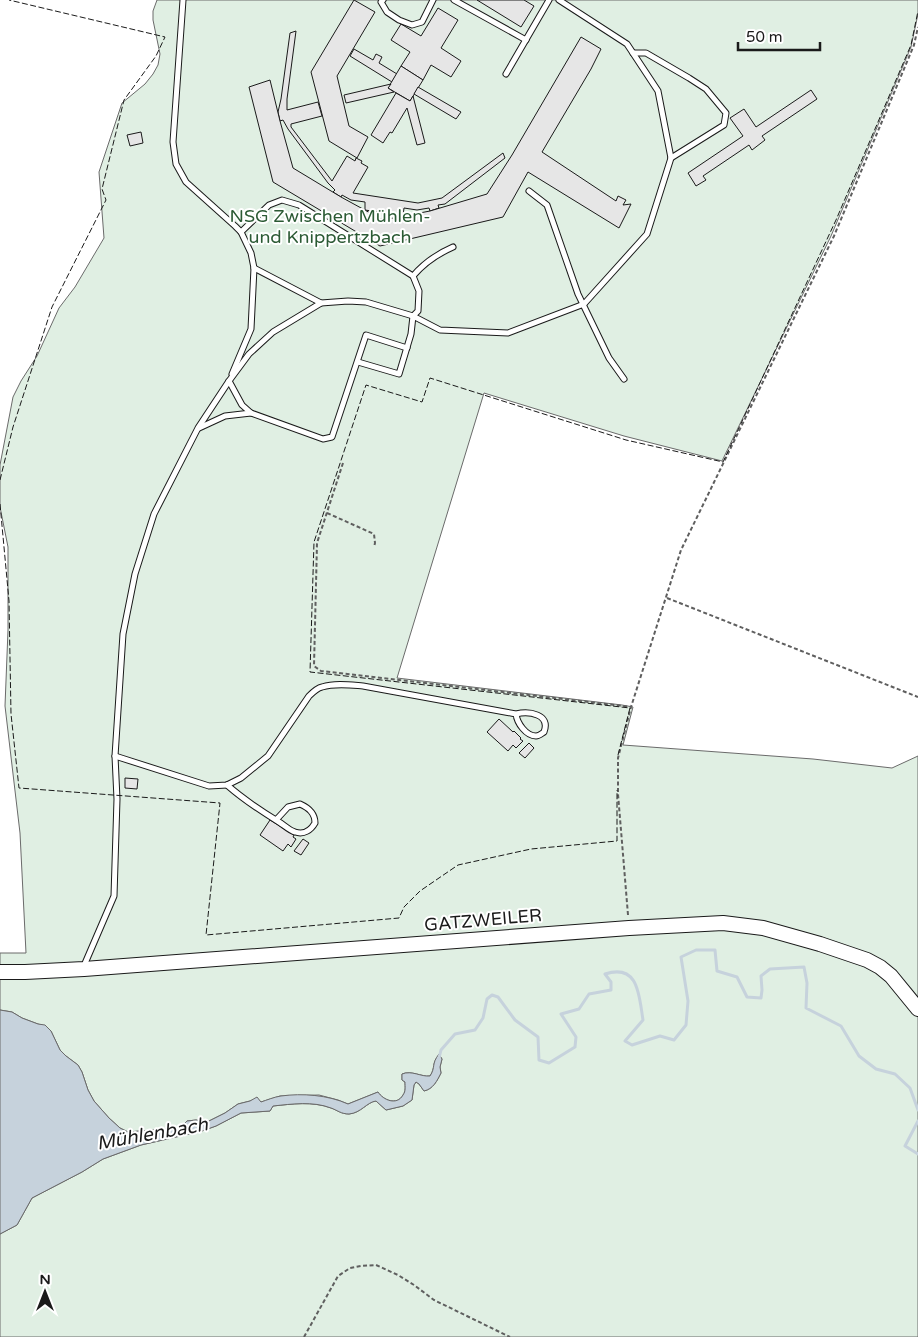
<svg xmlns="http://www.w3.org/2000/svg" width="918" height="1337" viewBox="0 0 918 1337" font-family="'Varela Round',sans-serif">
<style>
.green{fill:#e0efe3;stroke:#6a6a6a}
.water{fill:#c6d2dc;stroke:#6a6a6a}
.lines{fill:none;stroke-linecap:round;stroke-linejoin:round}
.stream{stroke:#c6d2dc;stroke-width:3}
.building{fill:#e6e6e6;stroke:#1a1a1a}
.lane-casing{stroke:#1a1a1a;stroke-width:7}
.secondary-casing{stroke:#1a1a1a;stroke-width:16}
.path{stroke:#5f5f5f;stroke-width:2;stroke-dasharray:4 2.5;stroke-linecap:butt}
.lane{stroke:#fff;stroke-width:5}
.secondary{stroke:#fff;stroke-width:14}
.fence{stroke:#1a1a1a;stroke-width:1;stroke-dasharray:6 2.5;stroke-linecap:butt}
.labels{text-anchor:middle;stroke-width:4;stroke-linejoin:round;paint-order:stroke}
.park-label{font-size:18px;fill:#2b5a34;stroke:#fff}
.street-label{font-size:18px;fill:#1a1a1a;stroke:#fff}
.water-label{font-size:19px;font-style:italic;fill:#1a1a1a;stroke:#fff}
</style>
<rect width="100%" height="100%" fill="#fff"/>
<path class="green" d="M157,0H918V14L911,47L831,236L722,461L624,436L484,393L397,678L622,705L633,707L623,745L813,759L892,768L918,756V1010L891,976L880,967L867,960L820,944L763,928L723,923L629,928L331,951L92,967L141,968L267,960L397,949L724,928L744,930L795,940L866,963L891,979L918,1014V1337H0V1234L17,1225L32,1198L82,1172L103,1159L141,1145L202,1131L216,1126L241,1113L270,1111L273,1106C292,1104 312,1101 331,1108C337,1110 341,1114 349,1114C361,1113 367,1102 376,1101L386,1110L403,1106L412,1100L414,1085L416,1082L419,1084L424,1091C433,1089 437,1081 441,1073L440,1067L442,1059L439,1055C431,1064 436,1067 430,1076C421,1077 411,1070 402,1074V1080L405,1082C405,1087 406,1091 403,1095C397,1106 383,1100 378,1092L348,1104L338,1100L319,1095L280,1096L261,1102L257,1098L250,1101L238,1104L225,1113L207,1122L196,1120L187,1121L183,1125L176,1128L128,1132L120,1128L109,1118L94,1101L88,1090L82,1072L78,1065L66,1056L60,1050L51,1031L45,1026L38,1024L22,1018L12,1012L0,1010V953H26L20,833L5,706L8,630V547L0,507V465L13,397L21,381L37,356L59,308L75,287L104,238L99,172L122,103L145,84L153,74L158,65L160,54L153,20V11Z"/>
<path class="water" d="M0,1010L12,1012L22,1018L38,1024L45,1025L51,1031L60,1050L66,1056L78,1065L82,1072L88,1090L94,1101L109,1118L120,1128L128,1132L176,1128L183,1125L187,1121L196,1120L207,1122L225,1113L238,1104L250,1101L257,1097L261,1102C267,1100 274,1097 281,1096C302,1093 328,1095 348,1104L378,1092C383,1100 397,1106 403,1095C406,1091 405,1087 405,1082L402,1080V1074C412,1070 421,1077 430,1076C436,1067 431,1064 439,1054L442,1059L440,1067L441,1073C437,1081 433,1089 424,1091L419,1084L416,1082L414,1085L412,1100L403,1106L386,1110L376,1101C367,1102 361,1113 349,1114C341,1114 337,1110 331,1108C313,1101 292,1104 273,1106L270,1111L241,1113L216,1126L202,1131L141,1145L103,1159L82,1172L32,1198L17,1225L0,1234Z"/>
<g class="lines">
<g class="stream">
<path d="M439,1058L441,1050L455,1034L475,1030L483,1018L487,999L492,995L498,997L515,1020L538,1037L539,1060L549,1063L575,1047L576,1037L561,1014L579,1009L589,994L611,990V982L605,974C639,963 639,996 643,1020L625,1041L632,1045L660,1036L674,1040L686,1025L688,1001L681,957L696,950H715L717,971L737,977L747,997L761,998L762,990L761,976L770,969L804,967L807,983L806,1008L841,1026L859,1056L876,1069L895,1074L910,1088L918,1110"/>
<polyline points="918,1121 905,1146 918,1154"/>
</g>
</g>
<g class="building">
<polygon points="354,0 375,12 337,76 349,126 368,137 357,158 329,141 311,72"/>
<polygon points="477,0 524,0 534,6 521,27"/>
<polygon points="438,8 458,20 441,48 461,61 451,77 431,65 423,80 401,66 410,52 391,40 401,24 421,36"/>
<polygon points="296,31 287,99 287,110 318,102 322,116 291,124 291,127 332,181 347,156 355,161 356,158 362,161 361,163 368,167 353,193 418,203 442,198 503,153 505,158 445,204 438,205 439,208 430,211 429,208 417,210 404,208 403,216 365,210 365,202 351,200 342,195 341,197 333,192 335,190 328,183 288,129 283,120 280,121 278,112 281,99 290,33"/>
<polygon points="581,37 601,49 591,69 542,152 616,201 618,196 626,200 623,205 631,204 619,228 528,172 503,217 380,246 273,182 249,87 270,80 280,121 293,168 341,197 383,220 430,211 487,194 512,155"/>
<polygon points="354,49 373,60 376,54 382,57 379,63 397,74 392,82 350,56"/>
<polygon points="401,66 423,80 410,101 388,88"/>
<polygon points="391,84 388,88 394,92 346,103 344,95"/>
<polygon points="418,87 461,112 456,119 414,94"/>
<polygon points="811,90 817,99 762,136 765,140 752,150 749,145 703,176 706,180 696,186 688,173 743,136 730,118 744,109 756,127"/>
<polygon points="396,93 410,101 413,96 425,143 417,145 407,108 392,133 390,132 383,143 371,135"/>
<polygon points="141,132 143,143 130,146 127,135"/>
<polygon points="499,719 513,732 514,731 521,738 520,739 523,741 516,748 513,745 508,751 487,732"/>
<polygon points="529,743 534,748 525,758 519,753"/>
<polygon points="125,778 138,779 137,789 125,788"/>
<polygon points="270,820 294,835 293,837 296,839 291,847 288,844 283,851 260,835"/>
<polygon points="303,839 309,843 301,855 294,851"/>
</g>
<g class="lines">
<defs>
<g id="lane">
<polyline points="183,0 173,142 176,164 186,182 235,226 241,232 251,253 254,268 251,329 232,374"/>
<polyline points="383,0 381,2 387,12 399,20 412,25 422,22 433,0"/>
<polyline points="454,0 526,40"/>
<polyline points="633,53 646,53 689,78 706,89 726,113 724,125 671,158"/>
<polyline points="506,74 549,0"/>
<polyline points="529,191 547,205 578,294 609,358 624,379"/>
<polyline points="241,232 269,205 282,200 299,205 413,276 419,291 418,311 413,316 411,334 399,374 358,362"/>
<polyline points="254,268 321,303"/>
<path d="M413,276C424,263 437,254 453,247"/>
<polyline points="229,381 242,405 251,413 323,439 332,437 366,335 407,348"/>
<polyline points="199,428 225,416 251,413"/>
<path d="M115,756L209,786L227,785L241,778L268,756L309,696C313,692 317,688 322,687C335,683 350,685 363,686L505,712L516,714C517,723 526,736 536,736C539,736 541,734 544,732C551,714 529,711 516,714"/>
<path d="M227,785C243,799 261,811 279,822C284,825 290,831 295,832C304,835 311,830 315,823C315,813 309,808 300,804L288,807L276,820"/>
<polyline points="83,968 114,896 117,799 115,756 123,634 135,574 154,514 198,428 229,381 249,354 273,332 321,303 348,301 366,302 413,316 440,330 508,333 584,304 647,234 671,158 658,91 627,44 559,0"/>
</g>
<polyline id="secondary" points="0,972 25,972 84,969 629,928 723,923 763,928 820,944 867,960 880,967 891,976 918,1009"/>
</defs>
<use href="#lane" class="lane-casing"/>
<use href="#secondary" class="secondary-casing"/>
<g class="path">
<polyline points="343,463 317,543 314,666 321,671 631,707"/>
<polyline points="327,513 374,534 375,543 374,547"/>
<polyline points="667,598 918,697"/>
<polyline points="628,915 618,794 618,758 631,707 681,550 834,236 914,45 918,27"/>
<polyline points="304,1337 338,1276 350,1268 361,1266 376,1265 398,1275 414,1285 434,1300 510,1337"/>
</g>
<use href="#lane" class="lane"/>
<use href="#secondary" class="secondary"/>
<g class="fence">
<polyline points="0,480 13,427 52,307 106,200 102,189 124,100 156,56 165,37 9,0"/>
<polyline points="0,504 9,601 11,714 19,788 220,803 206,935 399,918 404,907 420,891 458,865 531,849 617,841 617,790"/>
<polyline points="618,755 630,708 310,672 314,542 366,385 422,402 430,378 626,440 723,462 836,220 911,45 918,11"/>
</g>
</g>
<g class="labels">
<g class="park-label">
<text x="330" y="222">NSG Zwischen Mühlen-<tspan x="330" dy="21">und Knippertzbach</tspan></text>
</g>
<g class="street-label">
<text transform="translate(483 920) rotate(-5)" y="6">GATZWEILER</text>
</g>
<g class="water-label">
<text transform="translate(152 1133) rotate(-10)" y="7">Mühlenbach</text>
</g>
</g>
<g transform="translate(45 1292)" stroke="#ffffff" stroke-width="4" paint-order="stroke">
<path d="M0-4L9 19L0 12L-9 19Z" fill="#1a1a1a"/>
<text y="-8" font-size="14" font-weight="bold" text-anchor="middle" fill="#1a1a1a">N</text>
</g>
<path d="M738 42v8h82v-8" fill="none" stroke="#1a1a1a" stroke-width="2.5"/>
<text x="746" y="42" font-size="15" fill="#1a1a1a" stroke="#ffffff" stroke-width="4" paint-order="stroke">50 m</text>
</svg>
